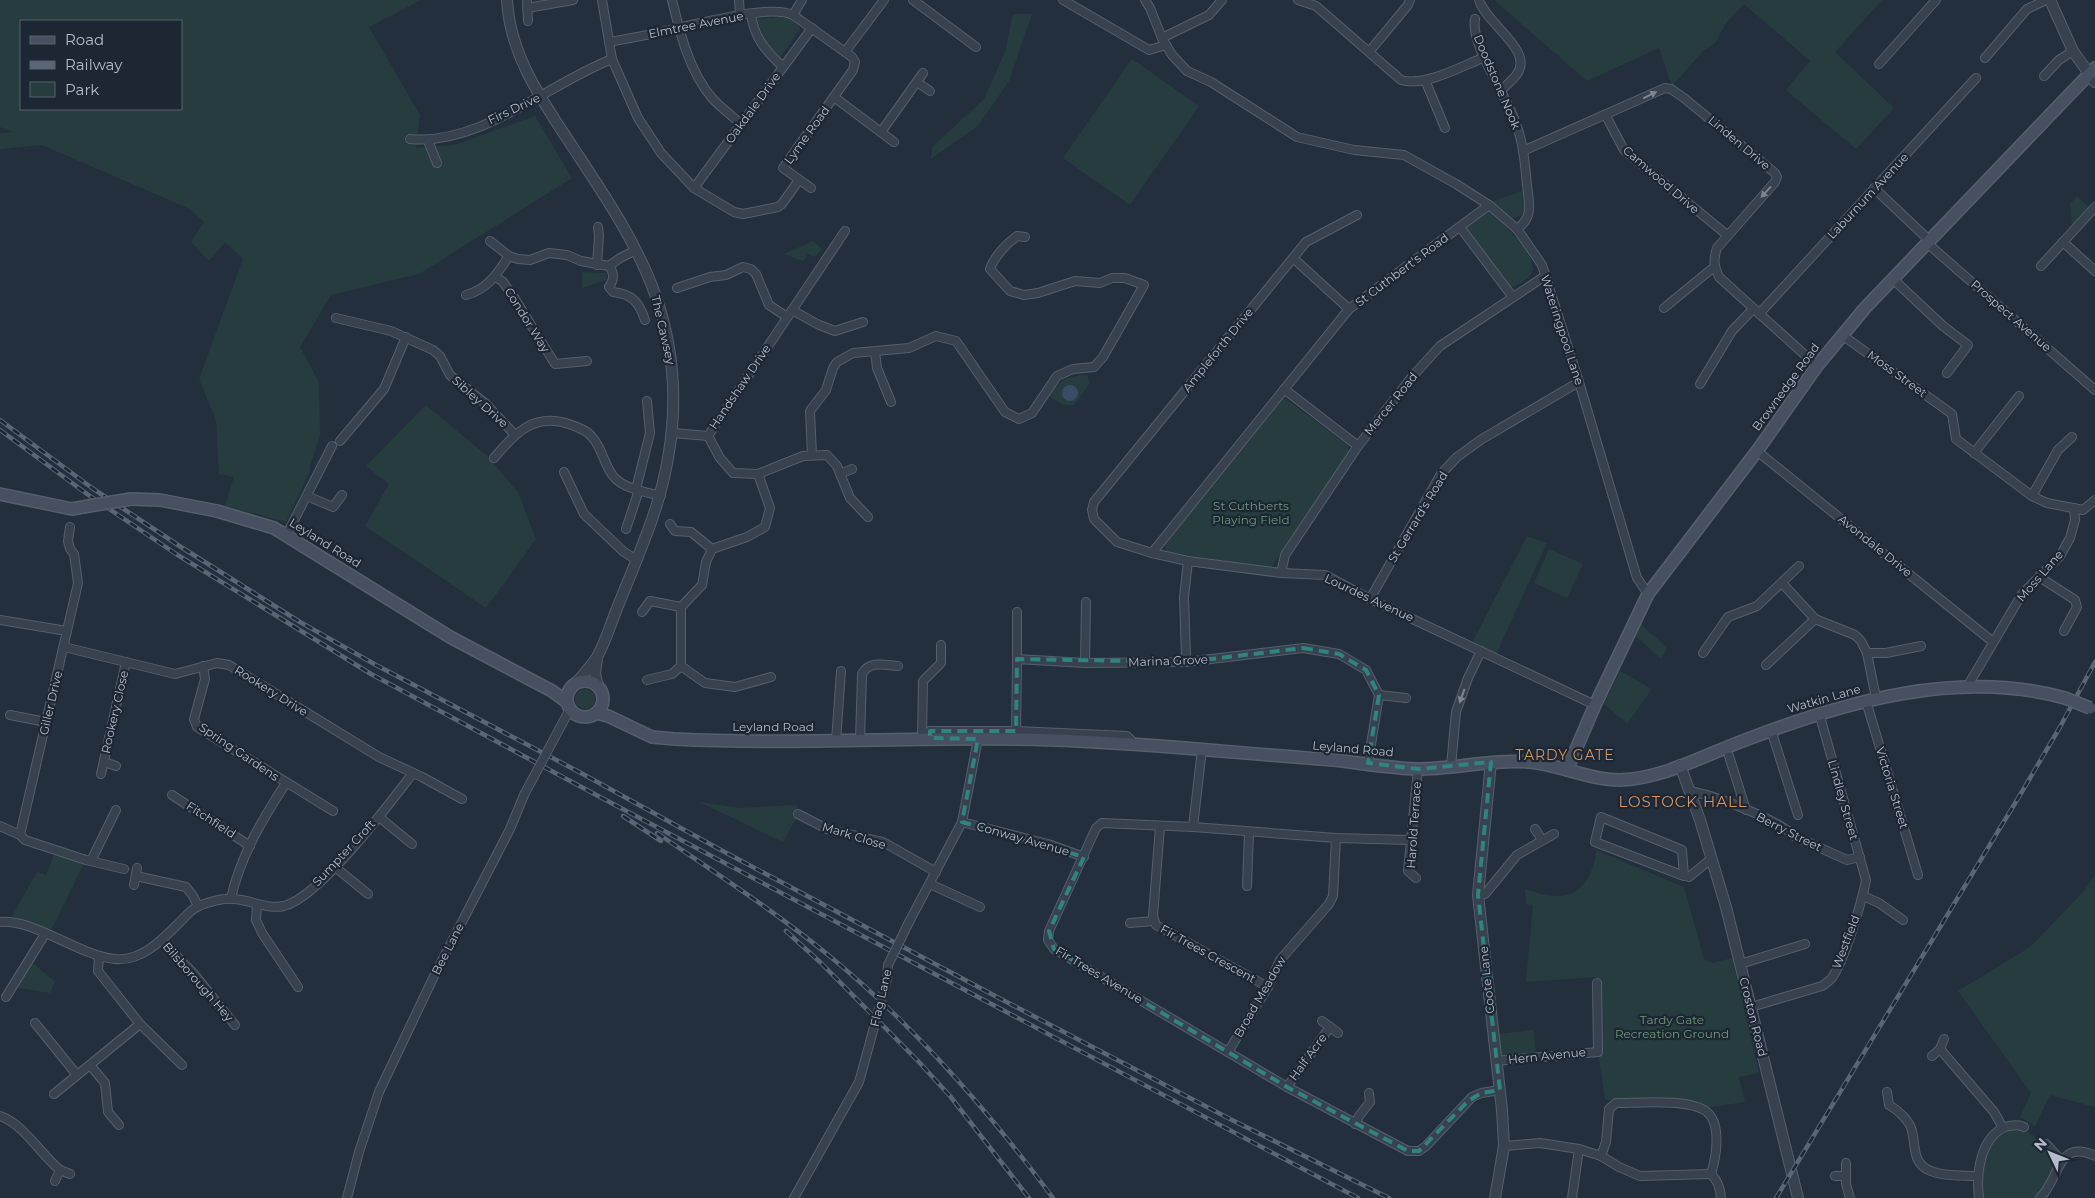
<svg xmlns="http://www.w3.org/2000/svg" width="2095" height="1198" viewBox="0 0 2095 1198" font-family="Montserrat,sans-serif">
<style>
.green{fill:#263c3f;fill-rule:evenodd}
.water{fill:#394c67}
.lines{fill:none;stroke-linecap:round;stroke-linejoin:round}
.minor-casing{stroke:#565f6c;stroke-width:10}
.tertiary-casing{stroke:#565f6c;stroke-width:12}
.secondary-casing{stroke:#565f6c;stroke-width:14}
.minor{stroke:#38414e;stroke-width:8}
.tertiary{stroke:#38414e;stroke-width:10}
.secondary{stroke:#465061;stroke-width:11}
.rail-casing{stroke:#5a6575;stroke-width:4.5}
.rail{stroke:#1d2633;stroke-width:2.5;stroke-dasharray:8;stroke-linecap:butt}
.minor-bridge-casing{stroke:#565f6c;stroke-width:10;stroke-linecap:butt}
.secondary-bridge-casing{stroke:#565f6c;stroke-width:14;stroke-linecap:butt}
.minor-bridge{stroke:#38414e;stroke-width:8}
.secondary-bridge{stroke:#465061;stroke-width:11}
.oneway{fill:#7c8592}
.marked{fill:none;stroke:#308480;stroke-width:4;stroke-dasharray:10 6;stroke-linejoin:round}
.labels{text-anchor:middle;stroke-width:4.5;stroke-linejoin:round;paint-order:stroke}
.street-label{font-size:12px;fill:#b4bcc9;stroke:#1d2633}
.park-label{font-size:12px;fill:#6b9a76;stroke:#1d2633}
.neighbourhood-label{font-size:14px;letter-spacing:1px;fill:#d59563;stroke:#1d2633}
.quarter-label{font-size:15px;letter-spacing:1px;fill:#d59563;stroke:#1d2633}
</style>
<rect width="100%" height="100%" fill="#242f3e"/>
<g class="green">
<path d="M0,0H421L369,27L420,115L416,148L454,145L535,116L572,178L419,274L331,295L300,347L319,382L320,435L310,466V471L286,522L225,506L234,477L219,474L216,420L199,379L243,259L225,242L209,261L191,242L204,222L190,209L42,145L0,149V133L12,132L0,127ZM21,21H181V109H21Z"/>
<polygon points="1494,0 1882,0 1835,52 1894,108 1856,149 1786,90 1810,61 1744,4 1727,22 1715,43 1703,51 1673,85 1670,81 1659,48 1587,81"/>
<polygon points="1013,14 1032,14 1009,81 978,126 931,159 932,147 984,99 1005,52"/>
<path d="M780,17C788,16 798,22 800,29L779,59L762,39L754,19Z"/>
<polygon points="1132,59 1199,106 1130,205 1063,158"/>
<polygon points="1525,190 1526,208 1520,216 1510,218 1490,202"/>
<polygon points="2077,196 2089,207 2072,226 2070,204"/>
<path d="M1489,210C1500,220 1538,256 1532,272C1530,279 1516,285 1510,288L1466,227Z"/>
<polygon points="813,241 822,249 815,257 808,254 803,261 784,254"/>
<polygon points="582,272 607,273 606,280 582,288"/>
<path d="M1087,375L1090,383L1074,405H1063L1049,396C1062,378 1065,377 1087,375Z"/>
<polygon points="1283,397 1348,445 1349,453 1270,569 1168,552 1165,549 1165,543"/>
<polygon points="426,405 488,457 518,492 536,539 486,608 365,526 389,484 366,466"/>
<polygon points="1527,536 1547,543 1496,654 1472,643"/>
<polygon points="1549,549 1583,564 1567,598 1534,583"/>
<polygon points="1641,624 1667,648 1661,659 1635,635"/>
<polygon points="1620,671 1652,689 1627,724 1604,704"/>
<circle cx="585" cy="699" r="10"/>
<polygon points="699,802 741,808 796,805 799,813 783,842"/>
<path d="M1596,850L1684,887L1704,959L1713,963L1732,958L1759,1073L1739,1077L1745,1102L1706,1108L1652,1100H1605L1598,1052L1596,977L1526,982L1533,905L1526,904L1525,889C1535,892 1546,896 1556,896C1581,898 1595,872 1596,850Z"/>
<polygon points="54,854 84,863 50,933 12,916 37,872 46,875"/>
<polygon points="2095,875 2095,1107 2050,1095 2035,1126 2020,1117 2031,1093 1958,991 2030,947 2084,891"/>
<polygon points="33,963 55,982 50,993 18,988"/>
<polygon points="1534,1030 1536,1054 1501,1057 1498,1034"/>
<path d="M2018,1128C2032,1131 2047,1149 2057,1160L2043,1192L2038,1198H1981C1983,1167 1981,1136 2018,1128Z"/>
</g>
<circle class="water" cx="1070" cy="393" r="8"/>
<g class="lines">
<defs>
<g id="minor">
<polyline points="527,0 528,21"/>
<polyline points="602,0 612,59 638,118 661,153 694,188 734,212 743,214 778,207 782,204 799,180"/>
<path d="M672,0C680,33 689,71 712,98C720,107 731,115 741,124"/>
<polyline points="739,0 740,15"/>
<polyline points="913,0 976,47"/>
<polyline points="1063,0 1149,50 1166,45"/>
<polyline points="1145,0 1150,8 1162,38 1172,55 1187,71 1211,82 1297,137 1354,150 1404,155 1456,184 1489,205 1517,229 1542,265 1579,382 1637,578 1648,594"/>
<path d="M1298,0L1316,6L1401,80C1425,87 1462,66 1485,57"/>
<path d="M1479,0C1487,25 1534,50 1517,74C1513,80 1506,85 1501,91"/>
<polyline points="527,8 573,0"/>
<path d="M751,14C754,38 766,51 783,67"/>
<polyline points="793,15 802,0"/>
<path d="M1475,19C1470,45 1506,94 1515,121C1523,141 1525,163 1527,185C1529,203 1534,217 1517,229"/>
<polyline points="1162,38 1209,15 1222,0"/>
<path d="M609,42C632,38 655,34 678,28C703,23 770,4 793,15L852,57L855,62L853,70L783,168L811,188"/>
<polyline points="845,52 884,0"/>
<polyline points="1369,52 1408,5 1410,0"/>
<polyline points="1985,58 2027,9 2046,0"/>
<polyline points="1879,64 1936,0"/>
<polyline points="2044,76 2059,60 2073,51"/>
<polyline points="1425,80 1445,128"/>
<polyline points="917,82 930,91"/>
<polyline points="834,97 894,142"/>
<polyline points="1606,116 1624,150 1727,235"/>
<polyline points="881,132 923,73"/>
<path d="M410,139C480,146 548,84 612,59"/>
<polyline points="428,141 437,163"/>
<path d="M1523,151L1665,88L1671,89L1684,98L1775,173L1777,177L1775,182L1717,248C1713,260 1714,266 1719,277L1817,366"/>
<polyline points="694,188 812,28"/>
<polyline points="1874,188 1930,241"/>
<polyline points="2095,207 2063,242 2095,271"/>
<polyline points="1357,215 1306,242 1293,258 1094,502 1092,510 1094,519 1117,542 1152,553 1188,561 1281,573 1325,575 1370,599 1595,705"/>
<polyline points="1460,227 1512,296"/>
<polyline points="490,241 509,256 518,259 530,260 549,253 567,255 581,261 609,266 620,258 636,250"/>
<polyline points="1927,243 2095,390"/>
<polyline points="1293,258 1349,309"/>
<polyline points="597,265 599,236 598,227"/>
<path d="M609,266C615,274 614,280 609,287L613,292C632,294 639,302 645,320"/>
<polyline points="2041,266 2063,242"/>
<polyline points="496,277 503,282 515,299 555,364 587,361"/>
<polyline points="1893,279 1943,326 1968,345 1947,373"/>
<polyline points="677,288 710,277 726,275 743,267 751,269 756,274 769,305 787,317"/>
<path d="M466,295C487,290 497,274 509,256"/>
<polyline points="1664,308 1714,267"/>
<polyline points="792,310 819,325 835,331 863,322"/>
<polyline points="1759,314 1976,78"/>
<polyline points="336,318 391,331 433,350 440,356 450,375 486,404 514,434"/>
<polyline points="1842,335 1952,414 1956,439 2032,496 2047,503 2083,510 2095,500"/>
<polyline points="875,352 877,368 891,402"/>
<polyline points="1700,384 1732,331 1753,309"/>
<polyline points="1284,389 1358,446"/>
<polyline points="673,433 708,436 845,231"/>
<polyline points="708,436 720,458 733,473 758,474 803,456 827,455 837,466 850,498 868,517"/>
<polyline points="340,441 384,389 406,337"/>
<polyline points="1757,451 1993,642"/>
<polyline points="1974,453 2019,396"/>
<path d="M812,455L810,411L826,390L833,368L837,362L853,353L909,348L936,336L956,341L1005,412L1019,419L1032,413L1057,376L1073,369L1094,367L1103,357L1144,285L1125,278H1112L1100,283L1075,281L1038,293L1024,295L1010,291L990,269C994,257 1006,244 1017,236L1025,237"/>
<path d="M494,458C515,434 533,412 569,424C577,427 587,430 592,437C603,449 604,466 614,477C624,489 647,492 661,496"/>
<polyline points="564,472 584,514 624,552 637,560"/>
<polyline points="758,474 770,508 765,527 747,537 712,549 706,562 702,585 681,607 681,666 705,683 735,687 771,677"/>
<polyline points="840,474 852,469"/>
<polyline points="636,489 650,433 647,401"/>
<polyline points="307,496 333,507 342,495"/>
<polyline points="2032,496 2058,450 2072,437"/>
<polyline points="670,524 675,531 691,532 712,549"/>
<polyline points="626,529 639,490"/>
<polyline points="287,534 332,446"/>
<polyline points="1152,553 1349,309 1489,205"/>
<polyline points="1281,573 1285,555 1358,446 1411,378 1440,346 1545,276"/>
<polyline points="2040,575 2044,580 2075,600 2077,607 2064,631"/>
<polyline points="1782,583 1815,619 1855,635 1861,641 1867,653 1876,698"/>
<polyline points="1370,599 1441,474 1457,457 1482,439 1579,382"/>
<polyline points="642,612 650,601 681,607"/>
<polyline points="0,620 67,631"/>
<polyline points="64,647 175,674 217,663 229,665 379,757 422,777 462,799"/>
<polyline points="1703,653 1728,617 1757,606 1799,566"/>
<polyline points="1867,653 1886,653 1921,646"/>
<polyline points="1186,656 1184,597 1188,561"/>
<polyline points="1017,659 1017,612"/>
<polyline points="1085,663 1086,602"/>
<polyline points="1766,665 1815,619"/>
<polyline points="203,666 205,679 194,719 197,727 333,811"/>
<polyline points="647,680 672,674 681,666"/>
<polyline points="1967,687 2022,594 2060,556 2070,538 2075,520 2074,508"/>
<polyline points="1379,695 1406,698"/>
<polyline points="1866,701 1918,875"/>
<polyline points="10,715 46,722"/>
<polyline points="1771,730 1798,815"/>
<polyline points="555,737 570,709"/>
<polyline points="930,738 930,731 1016,731 1127,736 1136,745"/>
<polyline points="922,739 923,681 941,663 941,645"/>
<polyline points="1016,739 1017,659 1085,663 1186,662 1303,648 1339,654 1366,670 1379,695 1368,763"/>
<path d="M860,740L862,674C870,660 884,665 898,666"/>
<polyline points="836,741 841,671"/>
<polyline points="1729,756 1746,810"/>
<polyline points="104,762 116,766"/>
<polyline points="1451,766 1456,712 1468,678 1481,651"/>
<polyline points="101,774 126,662"/>
<path d="M1689,791C1714,795 1777,819 1794,836L1847,860L1860,857"/>
<polyline points="172,795 250,846"/>
<polyline points="798,814 827,829 883,842 936,872"/>
<polyline points="379,817 412,844"/>
<polygon points="1601,817 1682,850 1684,876 1595,842"/>
<polyline points="962,822 1048,844 1084,857"/>
<polyline points="0,826 20,835 25,840 86,860 124,869"/>
<polyline points="1160,826 1153,916 1156,925 1268,987"/>
<polyline points="1193,827 1202,749"/>
<polyline points="1535,829 1542,840"/>
<polyline points="20,835 78,583 74,554 70,549 68,541 70,527"/>
<polyline points="1410,840 1336,838 1193,827 1102,823 1096,828 1049,931 1048,940 1054,949 1287,1087 1408,1151 1419,1151 1426,1146 1472,1097 1481,1093 1500,1090"/>
<polyline points="91,861 116,810"/>
<polyline points="335,867 368,894"/>
<polyline points="136,876 186,887 193,896 198,906"/>
<polyline points="1689,877 1712,858"/>
<polyline points="1416,878 1408,871 1418,769"/>
<polyline points="930,884 980,907"/>
<polyline points="134,885 137,868"/>
<polyline points="1247,886 1249,832"/>
<polyline points="1478,895 1485,894 1517,855 1554,834"/>
<polyline points="1863,896 1879,903 1903,920"/>
<path d="M231,898C240,857 263,818 286,783"/>
<polyline points="257,905 256,920 262,933 298,987"/>
<path d="M0,922C32,918 80,956 115,959C141,962 162,940 179,923C185,917 191,909 199,906C208,902 223,898 232,899C250,899 266,910 284,906C320,897 389,804 413,773"/>
<polyline points="909,922 962,822 978,739"/>
<polyline points="1130,923 1154,921"/>
<polyline points="161,940 194,974 235,1025"/>
<polyline points="99,956 98,971 140,1024 182,1065"/>
<polyline points="1740,964 1805,944"/>
<polyline points="887,979 888,965"/>
<polyline points="6,997 45,934"/>
<path d="M1751,1007L1822,986C1825,984 1828,982 1831,979C1844,963 1862,901 1866,880L1821,720"/>
<polyline points="1322,1021 1338,1033"/>
<polyline points="35,1023 77,1075"/>
<polyline points="1940,1049 1994,1112 2003,1128"/>
<polyline points="1228,1052 1268,987 1280,960 1329,904 1333,896 1336,838"/>
<polyline points="1932,1056 1940,1049 1944,1039"/>
<polyline points="1496,1061 1598,1052 1597,983"/>
<polyline points="90,1065 105,1083 108,1112 119,1125"/>
<polyline points="1287,1087 1330,1027"/>
<path d="M1887,1092L1889,1105C1898,1110 1910,1121 1912,1131C1916,1147 1912,1164 1931,1171C1945,1177 1963,1175 1978,1176"/>
<polyline points="54,1094 140,1024"/>
<path d="M0,1116C25,1125 40,1154 60,1170L55,1181"/>
<polyline points="1355,1124 1359,1116 1370,1102 1369,1093"/>
<polyline points="2046,1144 2061,1160"/>
<polyline points="1504,1146 1540,1143 1579,1149 1601,1156 1619,1167 1640,1176 1711,1174"/>
<path d="M1601,1156L1606,1142L1609,1109L1616,1103C1637,1103 1690,1098 1707,1112C1722,1125 1716,1158 1711,1174"/>
<polyline points="1846,1163 1846,1184 1850,1198"/>
<polyline points="60,1170 70,1174"/>
<path d="M1711,1174C1718,1181 1720,1188 1721,1198"/>
<polyline points="1835,1176 1846,1176"/>
<polyline points="347,1198 359,1152 379,1092 435,974 510,829 524,795"/>
<polyline points="794,1198 859,1082 870,1042"/>
<polyline points="1572,1198 1579,1149"/>
<path d="M1979,1198C1976,1174 1980,1138 2005,1127C2012,1125 2018,1124 2024,1127"/>
<path d="M2040,1198C2060,1179 2057,1138 2095,1156"/>
</g>
<g id="tertiary">
<path d="M507,0C510,56 542,100 572,146C603,193 636,241 655,294C685,378 676,461 644,541C635,565 625,588 616,611C610,626 605,643 597,657C591,666 583,675 576,683"/>
<polyline points="2050,0 2073,51 2095,82"/>
<polyline points="597,658 595,674 598,686"/>
<polyline points="1491,762 1478,895 1502,1110 1504,1146 1495,1198"/>
<polyline points="1680,765 1700,820 1726,907 1798,1198"/>
</g>
<g id="secondary">
<polyline points="0,494 72,509 83,507"/>
<polyline points="131,499 160,500 217,511 274,528 450,637 552,691 567,702"/>
<circle cx="585" cy="699" r="18"/>
<path d="M596,713L608,716L652,737L675,739C810,746 944,734 1079,741C1164,745 1248,754 1333,760C1361,763 1389,768 1417,769C1455,769 1492,759 1530,762C1560,765 1590,780 1620,780C1663,779 1709,753 1748,739C1847,701 1960,669 2065,698"/>
<polyline points="1567,770 1595,705 1648,594 1757,451 1817,366 1865,308 2095,68"/>
</g>
</defs>
<use href="#minor" class="minor-casing"/>
<use href="#tertiary" class="tertiary-casing"/>
<use href="#secondary" class="secondary-casing"/>
<use href="#minor" class="minor"/>
<use href="#tertiary" class="tertiary"/>
<use href="#secondary" class="secondary"/>
<defs>
<g id="rail">
<polyline points="0,420 92,488 181,547 300,622 376,665 581,773 719,849 999,998 1230,1119 1389,1198"/>
<polyline points="0,430 87,494 176,554 371,674 600,797 1358,1198"/>
<polyline points="623,816 661,841"/>
<path d="M657,833C714,872 773,910 827,954C913,1024 987,1109 1053,1198"/>
<polyline points="786,931 821,963 918,1061 950,1096 1029,1198"/>
<polyline points="1776,1198 2020,795 2060,727 2095,662"/>
</g>
</defs>
<use href="#rail" class="rail-casing"/>
<use href="#rail" class="rail"/>
<defs>
<g id="minor-bridge">
<polyline points="524,795 555,737"/>
<polyline points="888,965 909,922"/>
<polyline points="870,1042 887,979"/>
</g>
<g id="secondary-bridge">
<polyline points="83,507 131,499"/>
<polyline points="2065,698 2090,708"/>
</g>
</defs>
<use href="#minor-bridge" class="minor-bridge-casing"/>
<use href="#secondary-bridge" class="secondary-bridge-casing"/>
<use href="#minor-bridge" class="minor-bridge"/>
<use href="#secondary-bridge" class="secondary-bridge"/>
</g>
<defs><path id="oneway-solid" d="M-6-.8H1V-3.2L6.5 0L1 3.2V.8H-6Z" transform="scale(1.25)"/></defs>
<g class="oneway">
<use href="#oneway-solid" transform="translate(1650 95) rotate(-26)"/>
<use href="#oneway-solid" transform="translate(1766 192) rotate(132)"/>
<use href="#oneway-solid" transform="translate(1462 696) rotate(110)"/>
</g>
<path class="marked" d="M1303,648L1339,654L1366,670L1379,695L1368,763L1418,769L1491,762L1478,895L1500,1090L1481,1093L1468,1101L1419,1151H1408L1287,1087L1054,949L1049,931L1084,857L962,822L978,739L930,738V731H1016L1017,659L1186,662Z"/>
<g class="labels">
<g class="street-label">
<text transform="translate(696 25) rotate(-11)" y="4">Elmtree Avenue</text>
<text transform="translate(1497 82) rotate(67)" y="4">Doodstone Nook</text>
<text transform="translate(753 108) rotate(-54)" y="4">Oakdale Drive</text>
<text transform="translate(514 109) rotate(-25)" y="4">Firs Drive</text>
<text transform="translate(807 135) rotate(-54)" y="4">Lyme Road</text>
<text transform="translate(1739 143) rotate(40)" y="4">Linden Drive</text>
<text transform="translate(1661 180) rotate(41)" y="4">Camwood Drive</text>
<text transform="translate(1868 196) rotate(-47)" y="4">Laburnum Avenue</text>
<text transform="translate(1402 270) rotate(-37)" y="4">St Cuthbert's Road</text>
<text transform="translate(2011 316) rotate(41)" y="4">Prospect Avenue</text>
<text transform="translate(527 320) rotate(58)" y="4">Condor Way</text>
<text transform="translate(663 330) rotate(77)" y="4">The Cawsey</text>
<text transform="translate(1562 330) rotate(72)" y="4">Wateringpool Lane</text>
<text transform="translate(1218 350) rotate(-51)" y="4">Ampleforth Drive</text>
<text transform="translate(1897 374) rotate(36)" y="4">Moss Street</text>
<text transform="translate(740 387) rotate(-56)" y="4">Handshaw Drive</text>
<text transform="translate(1786 387) rotate(-54)" y="4">Brownedge Road</text>
<text transform="translate(480 402) rotate(42)" y="4">Sibley Drive</text>
<text transform="translate(1391 404) rotate(-51)" y="4">Mercer Road</text>
<text transform="translate(1418 517) rotate(-59)" y="4">St Gerrard's Road</text>
<text transform="translate(325 543) rotate(32)" y="4">Leyland Road</text>
<text transform="translate(1875 546) rotate(39)" y="4">Avondale Drive</text>
<text transform="translate(2040 576) rotate(-49)" y="4">Moss Lane</text>
<text transform="translate(1369 598) rotate(25)" y="4">Lourdes Avenue</text>
<text transform="translate(1168 661) rotate(-2)" y="4">Marina Grove</text>
<text transform="translate(271 691) rotate(32)" y="4">Rookery Drive</text>
<text transform="translate(1824 699) rotate(-16)" y="4">Watkin Lane</text>
<text transform="translate(51 703) rotate(-77)" y="4">Giller Drive</text>
<text transform="translate(115 712) rotate(-77)" y="4">Rookery Close</text>
<text x="773" y="731">Leyland Road</text>
<text transform="translate(1353 749) rotate(5)" y="4">Leyland Road</text>
<text transform="translate(239 752) rotate(34)" y="4">Spring Gardens</text>
<text transform="translate(1892 788) rotate(73)" y="4">Victoria Street</text>
<text transform="translate(1843 800) rotate(74)" y="4">Lindley Street</text>
<text transform="translate(211 820) rotate(33)" y="4">Fitchfield</text>
<text transform="translate(1414 825) rotate(-86)" y="4">Harold Terrace</text>
<text transform="translate(1789 832) rotate(27)" y="4">Berry Street</text>
<text transform="translate(854 836) rotate(17)" y="4">Mark Close</text>
<text transform="translate(1023 839) rotate(16)" y="4">Conway Avenue</text>
<text transform="translate(344 853) rotate(-47)" y="4">Sumpter Croft</text>
<text transform="translate(1846 942) rotate(-69)" y="4">Westfield</text>
<text transform="translate(448 949) rotate(-63)" y="4">Bee Lane</text>
<text transform="translate(1208 954) rotate(29)" y="4">Fir Trees Crescent</text>
<text transform="translate(1099 975) rotate(31)" y="4">Fir Trees Avenue</text>
<text transform="translate(1487 980) rotate(-96)" y="4">Coote Lane</text>
<text transform="translate(198 982) rotate(49)" y="4">Bilsborough Hey</text>
<text transform="translate(1260 997) rotate(-60)" y="4">Broad Meadow</text>
<text transform="translate(881 998) rotate(-77)" y="4">Flag Lane</text>
<text transform="translate(1753 1017) rotate(76)" y="4">Croston Road</text>
<text transform="translate(1547 1056) rotate(-6)" y="4">Hern Avenue</text>
<text transform="translate(1308 1057) rotate(-54)" y="4">Half Acre</text>
</g>
<g class="park-label">
<text x="1251" y="510">St Cuthberts<tspan x="1251" dy="14">Playing Field</tspan></text>
<text x="1672" y="1024">Tardy Gate<tspan x="1672" dy="14">Recreation Ground</tspan></text>
</g>
<g class="neighbourhood-label">
<text x="1565" y="760">TARDY GATE</text>
</g>
<g class="quarter-label">
<text x="1683" y="807">LOSTOCK HALL</text>
</g>
</g>
<rect x="20" y="20" width="162" height="90" fill="#1d2633" stroke="#59626f"/>
<rect x="30" y="36" width="25" height="8" fill="#465061" stroke="#59626f"/>
<text x="65" y="45" font-size="15" fill="#b4bcc9">Road</text>
<rect x="30" y="61" width="25" height="8" fill="#5a6575" stroke="#59626f"/>
<text x="65" y="70" font-size="15" fill="#b4bcc9">Railway</text>
<rect x="30" y="82" width="25" height="15" fill="#263c3f" stroke="#59626f"/>
<text x="65" y="95" font-size="15" fill="#b4bcc9">Park</text>
<g transform="translate(2050 1153) rotate(313)" stroke="#1d2633" stroke-width="4" paint-order="stroke">
<path d="M0-4L9 19L0 12L-9 19Z" fill="#b4bcc9"/>
<text y="-8" font-size="14" font-weight="bold" text-anchor="middle" fill="#b4bcc9">N</text>
</g>
</svg>
